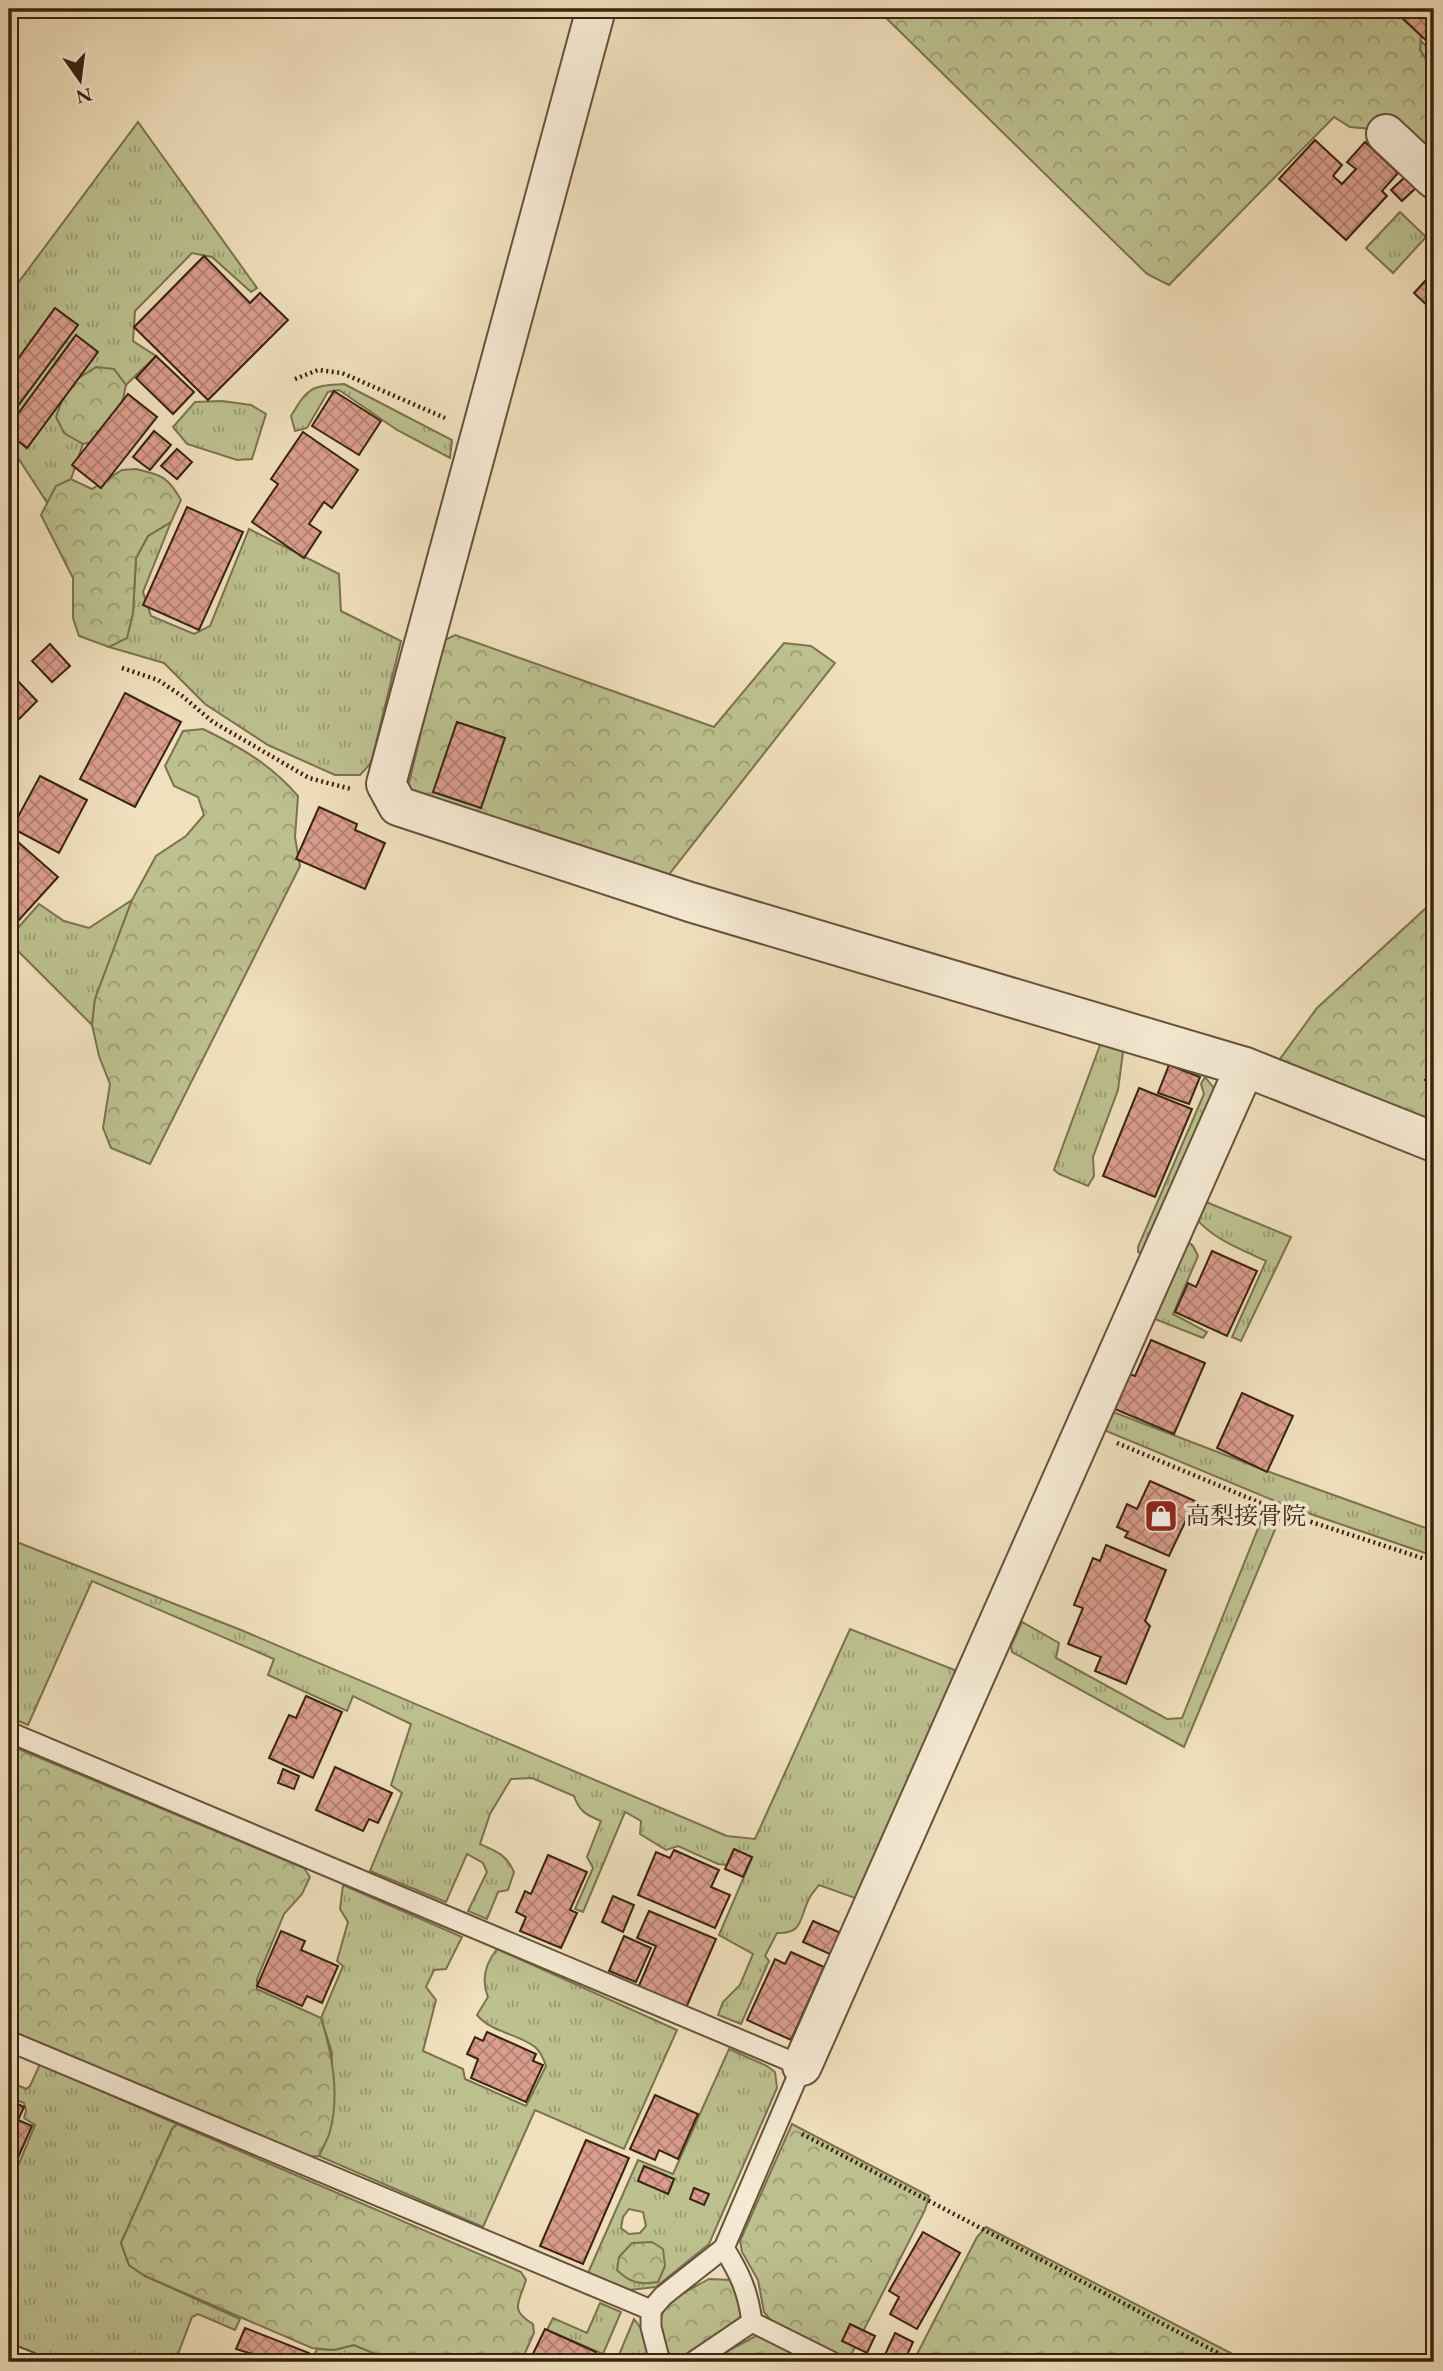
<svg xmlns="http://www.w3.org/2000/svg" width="1443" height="2371" viewBox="0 0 1443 2371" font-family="'EB Garamond','Noto Serif JP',serif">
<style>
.grass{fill:url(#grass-tufts);stroke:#7b7250;stroke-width:2;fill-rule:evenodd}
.forest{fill:url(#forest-crowns);stroke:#7b7250;stroke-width:2}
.building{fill:url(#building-cross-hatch);stroke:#39230f;stroke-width:2}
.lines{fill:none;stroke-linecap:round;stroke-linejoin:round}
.service-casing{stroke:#67523b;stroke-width:23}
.minor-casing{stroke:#67523b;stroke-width:42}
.path{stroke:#39230f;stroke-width:4.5;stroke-dasharray:2 3.5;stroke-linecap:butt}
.service{stroke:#f6ebd5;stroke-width:19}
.minor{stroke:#f6ebd5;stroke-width:38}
.labels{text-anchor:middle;stroke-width:7;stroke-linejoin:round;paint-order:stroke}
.poi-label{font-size:24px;fill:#39230f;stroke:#f6ebd5;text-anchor:start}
</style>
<defs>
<pattern id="grass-tufts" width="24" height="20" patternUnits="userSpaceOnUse" patternTransform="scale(1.75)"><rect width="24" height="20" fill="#bdc190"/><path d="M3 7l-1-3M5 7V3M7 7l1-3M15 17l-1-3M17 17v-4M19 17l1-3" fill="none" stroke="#9b9c74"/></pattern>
<pattern id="forest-crowns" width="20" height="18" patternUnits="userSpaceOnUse" patternTransform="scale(1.75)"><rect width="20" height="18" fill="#bdc190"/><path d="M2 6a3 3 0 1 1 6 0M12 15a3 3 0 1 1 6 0" fill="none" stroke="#9b9c74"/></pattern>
<pattern id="building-cross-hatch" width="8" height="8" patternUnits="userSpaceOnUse" patternTransform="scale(1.75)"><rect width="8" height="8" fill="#da9e8e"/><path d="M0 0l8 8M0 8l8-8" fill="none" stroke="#b28072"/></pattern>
</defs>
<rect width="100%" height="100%" fill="#f1e0be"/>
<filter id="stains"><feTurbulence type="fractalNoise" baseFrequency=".00286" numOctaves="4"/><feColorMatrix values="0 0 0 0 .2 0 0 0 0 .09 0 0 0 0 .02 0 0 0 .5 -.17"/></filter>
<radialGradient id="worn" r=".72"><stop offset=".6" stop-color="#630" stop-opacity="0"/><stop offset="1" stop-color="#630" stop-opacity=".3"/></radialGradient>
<g class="grass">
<polygon points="1421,41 1434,54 1434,72 1420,50"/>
<polygon points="138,122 257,288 251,292 212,257 192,253 135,311 133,341 156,356 126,385 83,444 71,479 48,504 9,444 9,295"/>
<polygon points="1400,212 1426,237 1393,273 1366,248"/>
<path d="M344,384L452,440L450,458L397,430L339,390L328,392L307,428L295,431L291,416C308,387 311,386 344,384Z"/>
<polygon points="222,401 251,405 266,414 252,459 237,460 187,444 173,427 195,402"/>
<polygon points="171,522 143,592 151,616 194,634 210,626 249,529 339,574 341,611 401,641 371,763 360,775 335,775 268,745 205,704 164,663 109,647 127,637 133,613 136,558 148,536"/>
<polygon points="132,900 95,999 92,1025 9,942 9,938 39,904 64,921 89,928"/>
<polygon points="1100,1045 1116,1047 1123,1052 1118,1090 1093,1157 1094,1176 1088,1186 1059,1174 1054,1170"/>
<polygon points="1205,1077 1217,1092 1147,1256 1138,1252 1138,1247 1204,1094 1201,1084"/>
<path d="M1206,1202L1291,1237L1241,1341L1232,1337L1266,1261C1242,1250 1212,1239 1195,1217Z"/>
<polygon points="1181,1236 1193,1246 1198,1256 1173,1314 1207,1332 1203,1338 1147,1316"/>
<polygon points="1108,1410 1275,1474 1434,1531 1434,1556 1287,1506 1099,1428"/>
<polygon points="1263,1516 1279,1520 1184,1747 1012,1652 1011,1646 1022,1622 1059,1643 1056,1658 1167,1719 1182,1718"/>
<path d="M9,1539L241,1630L727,1836L755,1839L850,1629L965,1674L866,1892L855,1898L819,1885C816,1889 811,1894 809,1899C799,1918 804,1934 777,1933L765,1956L769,1961L741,2024L718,2015L723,2002L740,1985L753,1954L719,1935L752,1858L734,1850L727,1865L718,1864L678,1846L666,1850L640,1834L641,1821L625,1812L583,1912L575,1909L593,1868L587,1857L601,1821C586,1815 579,1811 574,1796L532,1778L511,1779L490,1814L480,1844C496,1851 507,1855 514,1872L508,1890L498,1892L487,1919L468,1911L487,1872L483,1863L467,1854L446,1902L370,1871L402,1793L391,1785L411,1724L353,1696L347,1711L268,1675L274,1659L92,1581L28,1725L9,1717Z"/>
<path d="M343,1885L462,1937L446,1969L434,1970L426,1987L436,2000L423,2051L463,2069L465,2079L526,2106L546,2066C544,2060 540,2051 535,2047C517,2033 492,2033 477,2015L488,1997C481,1980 486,1963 497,1949L677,2030L624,2149L535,2110L483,2227L319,2156L330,2131L332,2053L321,2018L343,1966L337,1961L348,1922L340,1909Z"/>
<path d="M729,2049L767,2066L775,2072L777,2088L709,2244L656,2287L629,2290L588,2273L638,2160L673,2174ZM645,2167L674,2179L668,2194ZM629,2209L643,2212L646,2226L640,2233L629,2234L621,2228L623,2217Z"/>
<polygon points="40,2064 177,2124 172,2129 121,2243 129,2265 145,2276 240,2319 235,2330 198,2314 192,2317 175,2362 56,2362 9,2343 9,2188 35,2125 24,2118 26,2111 24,2103 9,2097 9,2081 26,2089 30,2086"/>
<polygon points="600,2303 621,2312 603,2354 547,2330 553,2318 587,2333"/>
<polygon points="634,2319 643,2331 652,2362 616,2362"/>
<polygon points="354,2345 395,2362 311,2362 317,2349 334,2350"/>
</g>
<g class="forest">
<polygon points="877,9 1417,9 1422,19 1420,50 1434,72 1434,169 1371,129 1350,127 1334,117 1169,285 1147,274"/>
<polygon points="96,367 114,369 126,385 119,419 102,440 83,444 64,433 56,417 68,385"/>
<path d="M136,469C162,475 168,477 181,500L171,522L148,536L136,558L133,613L127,638L109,647L79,636L73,618V578L41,515L56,486L71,479L92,489L122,470Z"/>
<polygon points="455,635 714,727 784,643 811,646 835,663 663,882 407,791 443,641"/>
<path d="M203,729C242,748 270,764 298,796L295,837L300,866L150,1164L111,1148L103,1128L110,1084L99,1056L92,1025L95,999L132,900L156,856L186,836L204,815L198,797L174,786L165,766L183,731Z"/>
<polygon points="1425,909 1434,912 1434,1071 1426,1080 1434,1088 1434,1131 1283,1068 1280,1059 1317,1008"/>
<path d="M9,1745L304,1868L310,1877L302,1894L284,1914L257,1979V1989L321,2018C332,2054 340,2094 330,2131C328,2140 322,2148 319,2156L308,2157L9,2032Z"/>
<path d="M177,2124L521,2272L526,2280C519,2303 509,2310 533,2324L534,2333L521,2362H395L354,2345L334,2350L312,2348L145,2276L129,2265L121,2243L172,2129Z"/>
<polygon points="792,2124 929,2196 925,2210 852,2353 844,2358 773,2323 764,2312 758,2280 742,2252 740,2241"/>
<polygon points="986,2227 1248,2362 913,2362 977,2237"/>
<path d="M652,2242L663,2249L665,2266L658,2282C640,2285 630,2283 617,2270L619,2257L632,2243Z"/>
<path d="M709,2279L731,2280L740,2296L741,2317C726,2336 701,2354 678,2362C660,2349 652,2320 670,2303C680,2293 697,2286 709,2279Z"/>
<polygon points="768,2335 822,2362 707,2362 756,2336"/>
</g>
<g class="building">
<polygon points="1411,9 1434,9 1434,48 1402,18"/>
<polygon points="1315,140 1342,165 1333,176 1342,184 1356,169 1347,162 1365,142 1398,173 1382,191 1387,196 1346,240 1279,179"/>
<polygon points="1406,176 1417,187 1402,201 1391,190"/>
<polygon points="204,256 250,303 260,293 288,320 208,400 134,327"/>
<polygon points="1434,271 1434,312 1414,293"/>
<polygon points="55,308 78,325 9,418 9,371"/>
<polygon points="76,335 98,352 27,448 9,434 9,426"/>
<polygon points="156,356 194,392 173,414 136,378"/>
<polygon points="334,391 381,421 359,455 312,426"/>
<polygon points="128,394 157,417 101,488 72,465"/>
<polygon points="154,431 171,445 150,470 133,457"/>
<polygon points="303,432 358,470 332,508 324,502 309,524 321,532 304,558 252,522 278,484 271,479"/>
<polygon points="177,449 192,462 177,479 161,466"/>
<polygon points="187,507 243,532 199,630 143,605"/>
<polygon points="50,644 70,666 52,682 32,661"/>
<polygon points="16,679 37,701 9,729 9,686"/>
<polygon points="125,693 181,722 135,807 80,779"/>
<polygon points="457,722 505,738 481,808 433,792"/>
<polygon points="40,776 87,800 59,853 12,828"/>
<polygon points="319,807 357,824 355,830 385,843 365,889 296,859"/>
<polygon points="18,842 58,877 9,931 9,853"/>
<polygon points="1169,1065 1200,1077 1189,1104 1158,1093"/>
<polygon points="1434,1071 1434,1088 1425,1080"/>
<polygon points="1139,1088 1192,1109 1155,1197 1103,1176"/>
<polygon points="1212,1251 1257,1271 1227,1336 1175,1312 1188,1283 1196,1287"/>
<polygon points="1151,1340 1205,1363 1174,1434 1110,1407 1124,1372 1135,1376"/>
<polygon points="1242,1393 1293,1416 1267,1472 1217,1448"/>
<polygon points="1150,1481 1195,1501 1169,1556 1125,1537 1128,1532 1117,1527 1127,1504 1137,1509"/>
<polygon points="1106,1545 1166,1570 1145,1621 1150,1626 1126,1684 1095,1671 1101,1657 1068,1644 1083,1608 1074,1605 1093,1558 1100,1561"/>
<polygon points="306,1696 342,1712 313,1778 269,1758 289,1715 296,1718"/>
<polygon points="335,1767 392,1793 378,1823 369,1819 363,1831 316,1810"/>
<polygon points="283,1769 299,1776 294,1789 278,1783"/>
<polygon points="734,1849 752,1857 743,1877 725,1869"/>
<polygon points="674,1850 719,1870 711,1887 730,1895 715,1928 638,1895 656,1852 670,1858"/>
<polygon points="548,1855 587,1872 570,1910 577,1913 561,1948 520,1931 526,1917 516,1912 525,1891 531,1894"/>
<polygon points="613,1896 634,1905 623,1932 602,1922"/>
<polygon points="649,1911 716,1939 686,2008 638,1988 656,1946 637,1938"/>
<polygon points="813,1921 841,1933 832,1955 803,1942"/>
<polygon points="281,1931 305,1941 301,1950 338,1966 322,2003 307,1996 302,2006 257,1986"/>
<polygon points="624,1936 651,1948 636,1982 609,1971"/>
<polygon points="791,1952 824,1967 791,2040 747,2020 775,1959 785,1964"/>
<polygon points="487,2032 536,2054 533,2061 543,2065 526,2102 471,2078 478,2059 467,2054 475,2037 483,2041"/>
<polygon points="655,2095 698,2114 678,2159 659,2150 655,2160 630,2149"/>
<polygon points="9,2100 24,2107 18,2120 32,2126 9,2178"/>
<polygon points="586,2140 629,2158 583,2264 540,2246"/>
<polygon points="644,2166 674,2179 668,2194 638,2181"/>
<polygon points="694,2188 709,2194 704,2205 690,2199"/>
<polygon points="923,2232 960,2253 917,2329 890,2314 899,2297 889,2291"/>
<polygon points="850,2324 875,2336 867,2353 842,2341"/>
<polygon points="245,2328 309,2353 305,2362 249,2362 252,2354 236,2349"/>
<polygon points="545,2329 596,2352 591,2362 529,2362"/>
<polygon points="895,2333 913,2342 904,2362 886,2362 882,2361"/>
</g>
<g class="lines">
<defs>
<g id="service">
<polyline points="9,1732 802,2066 724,2248 663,2296 651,2310 651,2327 660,2362"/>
<polyline points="9,2041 651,2310"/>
<polyline points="752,2322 832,2362"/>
<polyline points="9,2354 29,2362"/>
<path d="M693,2362L752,2322C748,2291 740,2274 724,2248"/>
</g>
<g id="minor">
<polyline points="596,9 386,784 398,806 690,902 1245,1067 1434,1142"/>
<polyline points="1386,134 1434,179"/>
<polyline points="802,2066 1245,1067"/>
</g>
</defs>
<use href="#service" class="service-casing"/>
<use href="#minor" class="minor-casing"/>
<g class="path">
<polyline points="295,379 318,370 342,373 445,418"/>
<polyline points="122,668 158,680 182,696 213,722 309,778 351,789"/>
<polyline points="1117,1443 1287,1514 1434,1562"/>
<polyline points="802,2134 1235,2362"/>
</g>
<use href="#service" class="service"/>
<use href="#minor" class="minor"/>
</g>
<defs>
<symbol id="shop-square" viewBox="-11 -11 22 22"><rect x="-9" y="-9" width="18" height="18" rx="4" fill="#8f2418" stroke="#f6ebd5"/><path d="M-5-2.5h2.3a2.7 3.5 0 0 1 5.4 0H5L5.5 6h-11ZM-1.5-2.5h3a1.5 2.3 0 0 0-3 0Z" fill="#fff"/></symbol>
</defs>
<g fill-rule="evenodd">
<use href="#shop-square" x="1142" y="1497" width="38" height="38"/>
</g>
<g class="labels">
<g class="poi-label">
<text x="1186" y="1524">高梨接骨院</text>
</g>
</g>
<rect width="1443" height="2371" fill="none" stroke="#f1e0be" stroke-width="35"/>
<rect x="10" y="10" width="1422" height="2350" fill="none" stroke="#39230f" stroke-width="3.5"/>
<rect x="18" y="18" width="1408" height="2336" fill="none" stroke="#39230f" stroke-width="2"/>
<g transform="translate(80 80) rotate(166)" stroke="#f6ebd5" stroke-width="5" paint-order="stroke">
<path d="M0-5L12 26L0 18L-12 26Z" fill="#39230f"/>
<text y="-10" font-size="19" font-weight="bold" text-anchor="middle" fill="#39230f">N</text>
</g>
<rect width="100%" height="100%" filter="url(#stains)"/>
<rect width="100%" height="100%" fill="url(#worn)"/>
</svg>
